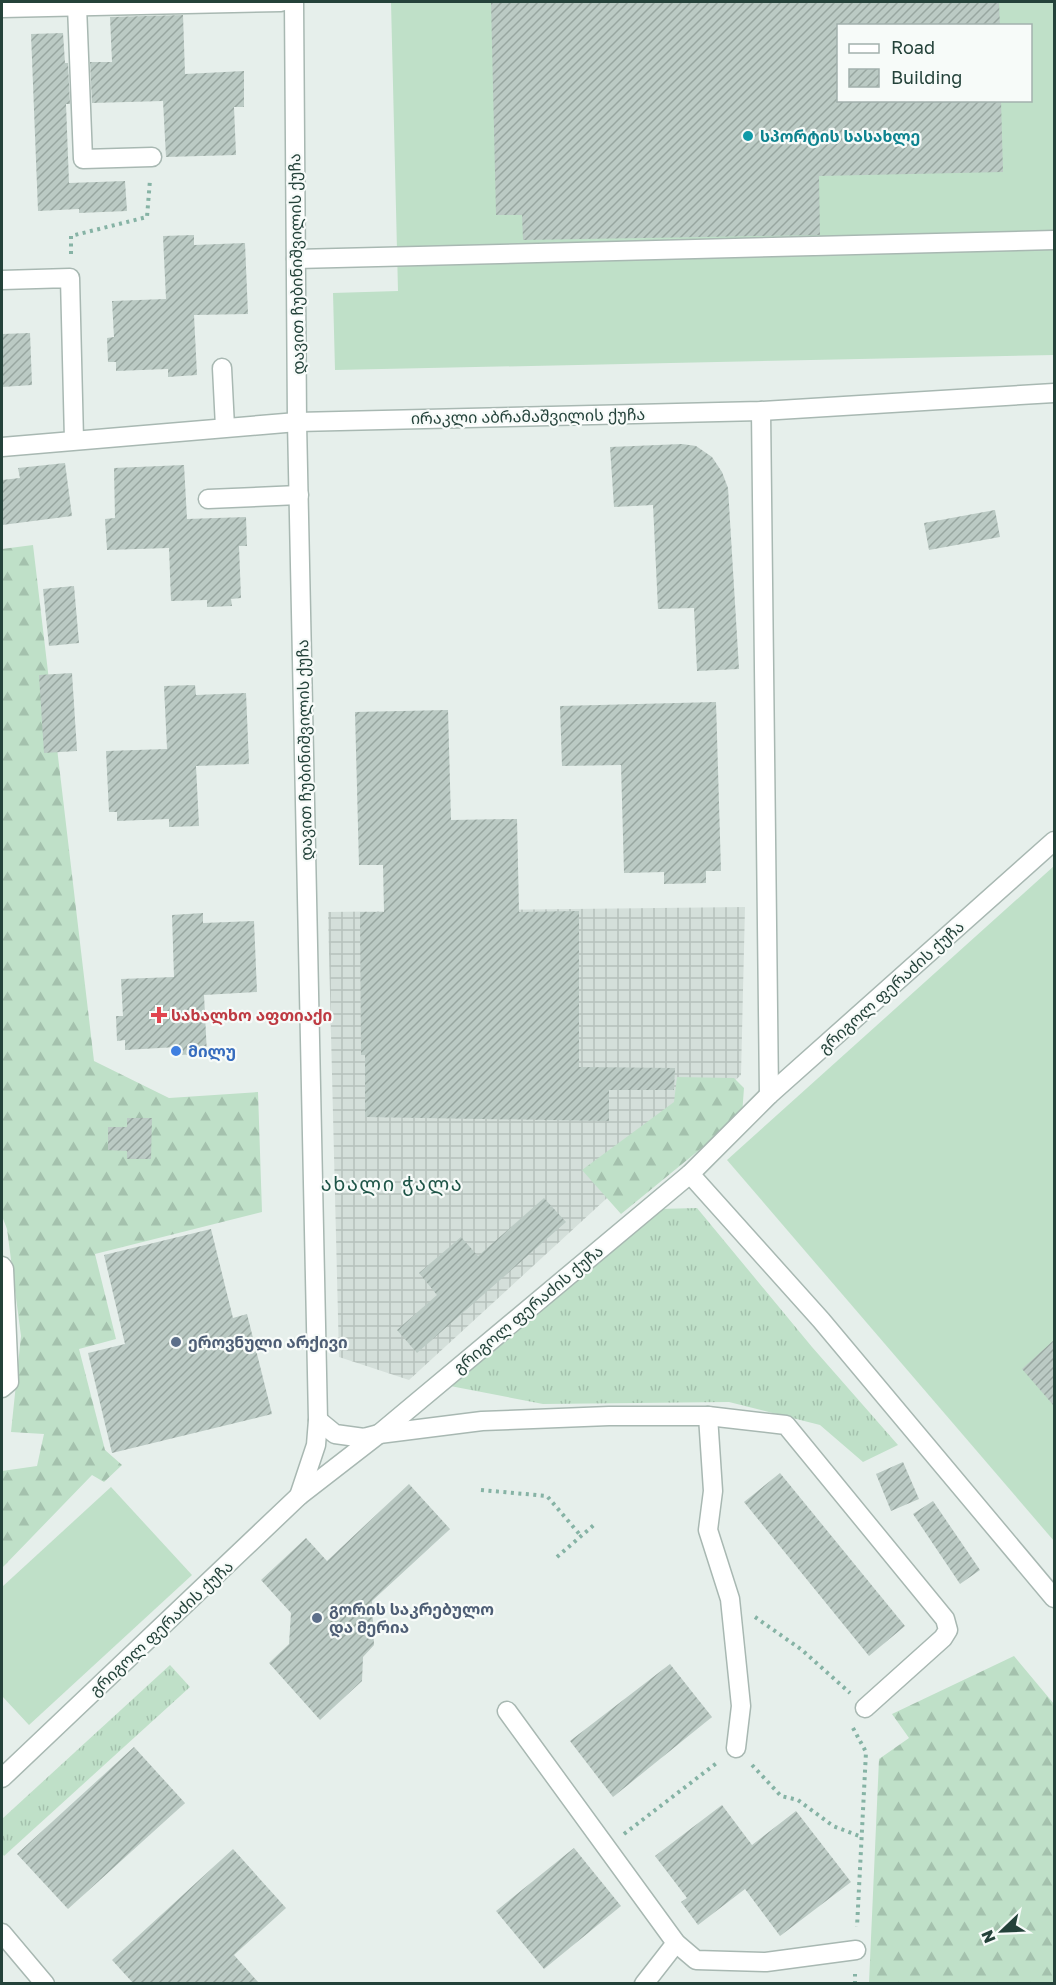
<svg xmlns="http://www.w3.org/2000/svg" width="1056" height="1985" viewBox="0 0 1056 1985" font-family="'Golos Text','Noto Sans Georgian',sans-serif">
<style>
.industrial{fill:url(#industrial-grid)}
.grass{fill:url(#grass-tufts)}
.forest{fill:url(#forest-firs)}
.garden{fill:#bfe0c8;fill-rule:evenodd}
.building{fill:url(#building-hatch)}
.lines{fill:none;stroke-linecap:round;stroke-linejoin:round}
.minor-casing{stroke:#a8b8b2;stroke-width:21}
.path{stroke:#86b3a5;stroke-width:4;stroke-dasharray:3 4.5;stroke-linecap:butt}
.minor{stroke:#fff;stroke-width:18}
.culture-dot{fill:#0f9aa8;stroke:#f7fbf9;stroke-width:2}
.health-dot{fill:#e0444e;stroke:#f7fbf9;stroke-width:2}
.shop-dot{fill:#3f7fe0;stroke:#f7fbf9;stroke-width:2}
.service-dot{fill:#5c6f8a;stroke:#f7fbf9;stroke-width:2}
.labels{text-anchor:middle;stroke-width:4.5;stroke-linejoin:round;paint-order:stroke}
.culture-label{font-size:16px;font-weight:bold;fill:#0d838f;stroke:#f7fbf9;text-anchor:start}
.street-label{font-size:16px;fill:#24423a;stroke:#f7fbf9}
.health-label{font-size:16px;font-weight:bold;fill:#be3a42;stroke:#f7fbf9;text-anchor:start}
.shop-label{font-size:16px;font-weight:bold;fill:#366cbe;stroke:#f7fbf9;text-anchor:start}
.service-label{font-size:16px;font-weight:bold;fill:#4e5e75;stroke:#f7fbf9;text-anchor:start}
.quarter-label{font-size:20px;letter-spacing:1.5px;fill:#1f5548;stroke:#f7fbf9}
</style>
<defs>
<pattern id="industrial-grid" width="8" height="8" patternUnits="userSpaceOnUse" patternTransform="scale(1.5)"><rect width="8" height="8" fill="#d4dfda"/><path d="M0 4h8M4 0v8" fill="none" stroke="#b6c1bc"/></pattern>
<pattern id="grass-tufts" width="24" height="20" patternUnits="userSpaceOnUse" patternTransform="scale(1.5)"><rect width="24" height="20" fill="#bfe0c8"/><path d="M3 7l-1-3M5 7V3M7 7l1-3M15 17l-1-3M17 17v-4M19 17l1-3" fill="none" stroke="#a4c1ad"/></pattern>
<pattern id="forest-firs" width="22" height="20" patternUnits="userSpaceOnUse" patternTransform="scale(1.5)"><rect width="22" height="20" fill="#bfe0c8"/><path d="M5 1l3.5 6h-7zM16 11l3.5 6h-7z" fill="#a4c1ad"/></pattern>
<pattern id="building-hatch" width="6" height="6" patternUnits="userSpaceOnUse" patternTransform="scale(1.5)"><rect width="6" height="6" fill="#bbcac4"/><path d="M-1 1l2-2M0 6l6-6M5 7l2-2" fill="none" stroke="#98a6a0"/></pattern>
</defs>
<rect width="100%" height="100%" fill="#e6efeb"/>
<polygon class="industrial" points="745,907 741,1075 409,1380 339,1357 328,912"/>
<g class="grass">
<polygon points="697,1208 812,1347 898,1445 863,1462 820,1425 729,1402 543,1404 445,1385 659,1209"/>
<polygon points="170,1665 190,1687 4,1856 2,1853 2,1819"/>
</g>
<g class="forest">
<polygon points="33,545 94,1061 169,1098 258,1092 262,1212 95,1254 116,1339 79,1349 105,1450 122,1465 104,1482 92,1475 2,1568 2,1471 37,1466 44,1434 11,1432 21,1336 7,1229 2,1216 2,549"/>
<polygon points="677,1077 734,1078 744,1088 742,1115 621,1214 582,1170 674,1102"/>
<polygon points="1014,1656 1054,1704 1054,1983 869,1983 879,1759 909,1738 892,1714"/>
</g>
<g class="garden">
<path d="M391,2H1054V355L335,370L333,293L398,291ZM838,26H1030V100H838Z"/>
<polygon points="1054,866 1054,1541 727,1160"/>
<polygon points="111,1487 192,1575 29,1725 2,1696 2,1587"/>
</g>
<g class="building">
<polygon points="491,2 999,2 1000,26 838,26 838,100 1001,100 1003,172 819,176 820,235 523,240 522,215 496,215"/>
<polygon points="183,15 185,74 244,71 244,107 234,107 236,155 166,157 163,101 92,103 90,62 112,62 110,17"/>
<polygon points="63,33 65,63 68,63 70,104 66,104 69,183 125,181 127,211 79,213 79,209 38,211 31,34"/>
<polygon points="194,235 194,245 245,243 248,314 194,315 197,375 168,377 168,369 116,371 116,362 108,362 107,338 114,337 112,301 166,299 163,236"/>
<polygon points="30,333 32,385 2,387 2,334"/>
<polygon points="682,444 696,446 712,457 722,472 728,488 739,669 697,671 694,608 658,609 653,505 614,507 610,447"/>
<polygon points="65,463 72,516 2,525 2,480 20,478 18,468"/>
<polygon points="184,465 187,519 246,517 247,546 239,546 241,598 231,599 232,606 207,607 207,600 171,601 169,548 107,550 105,519 115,518 114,468"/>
<polygon points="995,510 1000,537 929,550 924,523"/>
<polygon points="74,586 79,643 49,646 43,589"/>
<polygon points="72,673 77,751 44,753 39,675"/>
<polygon points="195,685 196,695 246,693 249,764 196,766 199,826 169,827 169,819 117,821 117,812 109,812 106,751 167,749 164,686"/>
<polygon points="716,702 721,871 706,871 706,883 664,884 664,872 624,873 621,765 562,766 560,706"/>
<polygon points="448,710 451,820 517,819 519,912 579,911 579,1067 675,1068 674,1090 609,1090 609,1121 365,1117 365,1055 361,1055 360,912 384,912 383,865 359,865 355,712"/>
<polygon points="203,913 203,923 254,921 257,992 204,995 207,1054 177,1055 177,1047 125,1050 125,1040 117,1041 116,1016 123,1016 121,979 174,977 172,915"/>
<polygon points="127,1118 152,1118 151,1159 127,1159 127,1151 108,1150 108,1127 127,1127"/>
<polygon points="544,1198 566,1222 417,1353 397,1330 437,1295 419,1273 461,1237 478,1256"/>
<polygon points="211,1229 233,1318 247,1314 272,1414 112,1453 88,1353 125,1344 104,1255"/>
<polygon points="1054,1340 1054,1406 1022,1369"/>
<polygon points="903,1462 919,1499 891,1511 876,1474"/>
<polygon points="780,1473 905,1626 869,1656 744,1502"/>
<polygon points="409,1484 450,1529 372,1601 374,1645 363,1657 362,1681 320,1720 269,1663 289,1644 291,1613 261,1580 306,1538 327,1561"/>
<polygon points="933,1501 980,1570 960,1584 913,1514"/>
<polygon points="670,1664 712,1717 613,1797 570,1741"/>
<polygon points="134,1747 185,1803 68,1909 17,1854"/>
<polygon points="722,1805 752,1845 796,1811 851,1882 780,1936 745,1889 698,1925 681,1902 687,1898 655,1856"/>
<polygon points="574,1848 621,1906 544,1969 496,1911"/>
<polygon points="233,1849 286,1908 234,1955 259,1983 133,1983 112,1960"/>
</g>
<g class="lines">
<defs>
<g id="minor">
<polyline points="294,2 297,422 318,1420 316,1445 299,1496"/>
<polyline points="77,6 83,159 152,157"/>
<polyline points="2,8 281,2"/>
<polyline points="296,259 1054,240"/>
<polyline points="2,280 70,278 74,440"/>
<polyline points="222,368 225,427"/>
<polyline points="761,411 769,1095"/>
<polyline points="2,447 297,422 761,411 1054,393"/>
<polyline points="208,499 299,495"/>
<polyline points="690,1174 821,1320 1054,1598"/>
<polyline points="2,1266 4,1269 9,1382 2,1388"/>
<polyline points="708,1416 713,1491 708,1530 730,1599 741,1706 736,1748"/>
<polyline points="318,1420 335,1434 364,1438 379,1434 482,1421 609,1416 708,1416 786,1425 945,1619 948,1630 943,1638 865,1708"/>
<polyline points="507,1711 676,1943 696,1960 766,1962 856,1950"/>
<polyline points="2,1778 299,1496 379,1434 690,1174 769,1095 1054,841"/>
<polyline points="2,1933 45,1984"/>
<polyline points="644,1984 676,1943"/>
</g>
</defs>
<use href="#minor" class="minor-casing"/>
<g class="path">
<polyline points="71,254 71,236 147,217 150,180"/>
<polyline points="481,1490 547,1496 581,1536"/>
<polyline points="557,1557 595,1524"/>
<polyline points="755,1617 802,1650 850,1693"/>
<polyline points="853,1728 866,1752 857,1927"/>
<polyline points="752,1765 781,1796 798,1800 833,1826 862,1837"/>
<polyline points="624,1834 718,1762"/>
<polyline points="855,1984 855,1974"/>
</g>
<use href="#minor" class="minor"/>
</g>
<circle class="culture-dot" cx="748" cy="136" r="6"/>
<path class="health-dot" d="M156 1006h6v6h6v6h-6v6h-6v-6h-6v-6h6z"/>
<circle class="shop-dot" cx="176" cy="1051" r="6"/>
<g class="service-dot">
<circle cx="176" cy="1342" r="6"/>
<circle cx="317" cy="1618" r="6"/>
</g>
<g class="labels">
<g class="culture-label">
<text x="760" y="142">სპორტის სასახლე</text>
</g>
<g class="street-label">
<text transform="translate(296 264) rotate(-91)" y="6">დავით ჩუბინიშვილის ქუჩა</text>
<text transform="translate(528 416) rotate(-1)" y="6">ირაკლი აბრამაშვილის ქუჩა</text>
<text transform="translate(304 750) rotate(-91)" y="6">დავით ჩუბინიშვილის ქუჩა</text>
<text transform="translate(891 987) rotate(-42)" y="6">გრიგოლ ფერაძის ქუჩა</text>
<text transform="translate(528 1309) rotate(-40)" y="6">გრიგოლ ფერაძის ქუჩა</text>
<text transform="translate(161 1628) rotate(-43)" y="6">გრიგოლ ფერაძის ქუჩა</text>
</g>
<g class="health-label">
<text x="171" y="1021">სახალხო აფთიაქი</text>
</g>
<g class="shop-label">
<text x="188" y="1057">მილუ</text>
</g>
<g class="service-label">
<text x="188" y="1348">ეროვნული არქივი</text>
<text x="329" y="1615">გორის საკრებულო<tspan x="329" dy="18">და მერია</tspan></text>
</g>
<g class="quarter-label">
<text x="392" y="1191">ახალი ჭალა</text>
</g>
</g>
<rect width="1056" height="1985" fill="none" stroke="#24423a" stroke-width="6"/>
<rect x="837" y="24" width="195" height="78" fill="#f7fbf9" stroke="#a3b1ad" stroke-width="1.5"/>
<rect x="849" y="44" width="30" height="9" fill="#ffffff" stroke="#a3b1ad" stroke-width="1.5"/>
<text x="891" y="54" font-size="18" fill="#24423a">Road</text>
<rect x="849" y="69" width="30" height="18" fill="url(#building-hatch)" stroke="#a3b1ad" stroke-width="1.5"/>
<text x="891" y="84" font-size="18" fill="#24423a">Building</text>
<g transform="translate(1002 1931) rotate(247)" stroke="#f7fbf9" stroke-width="4.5" paint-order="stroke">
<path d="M0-4.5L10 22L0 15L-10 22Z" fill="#24423a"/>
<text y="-9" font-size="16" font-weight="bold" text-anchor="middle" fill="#24423a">N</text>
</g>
</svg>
